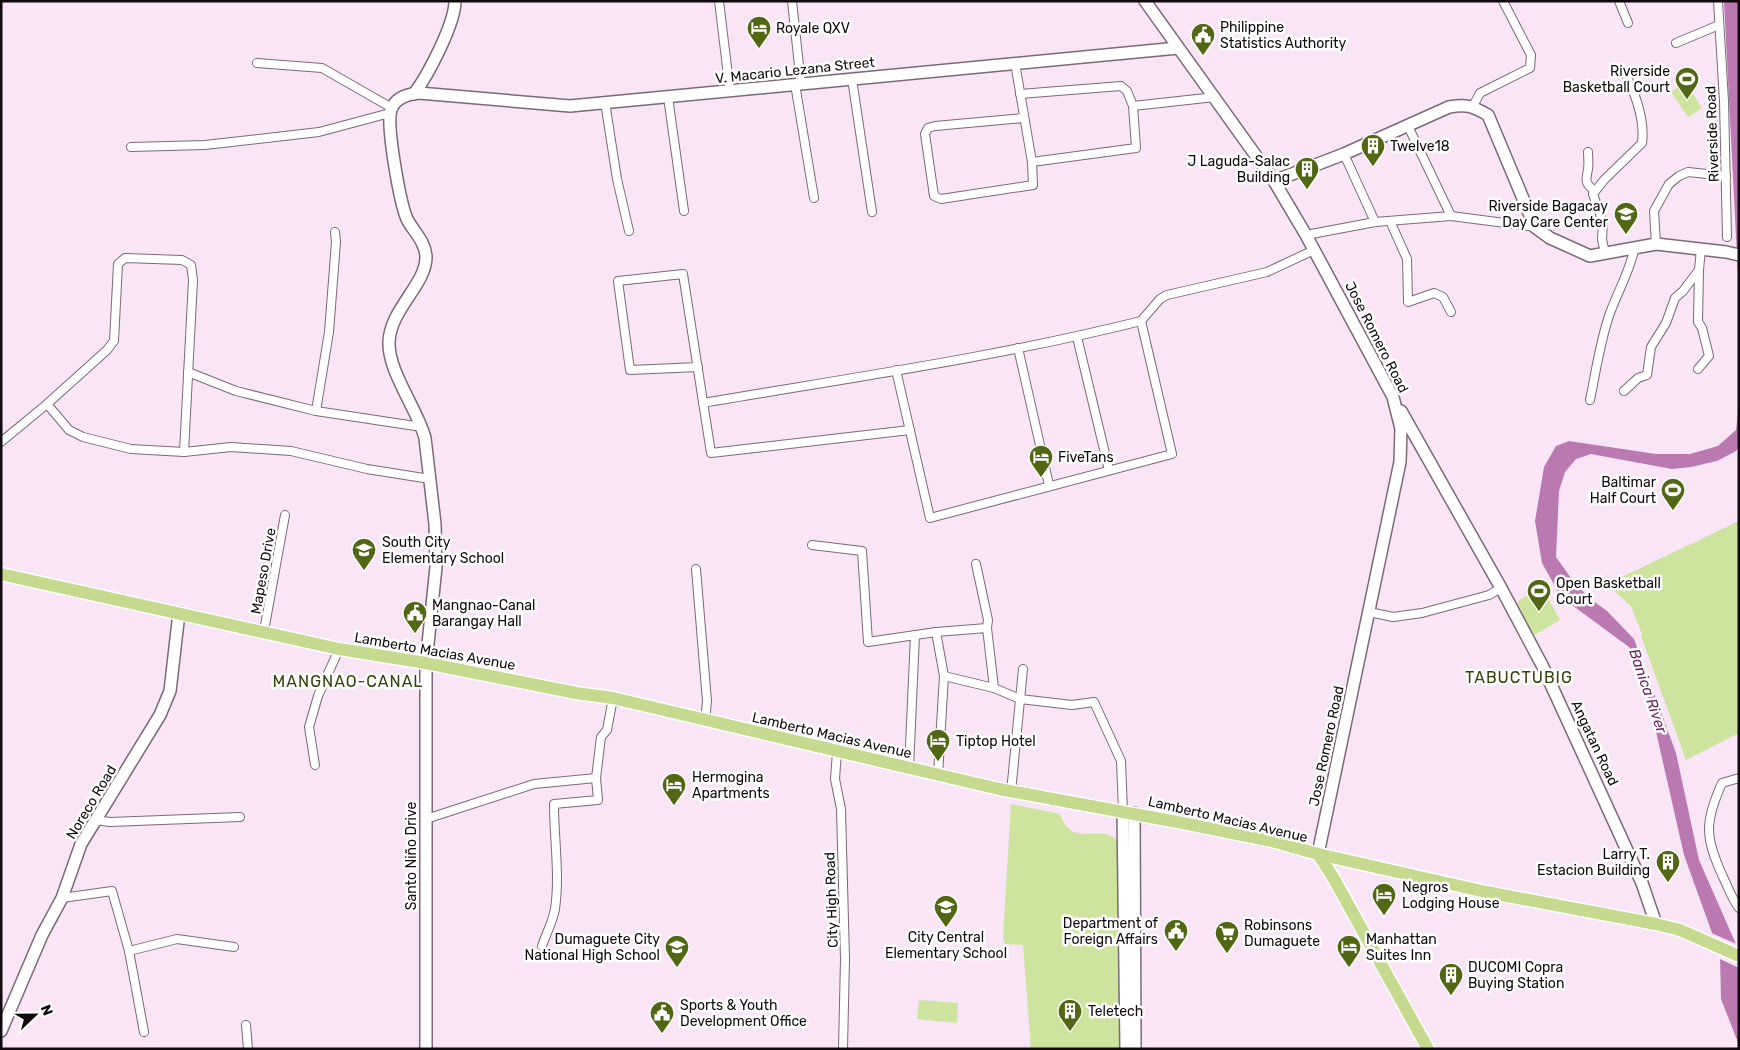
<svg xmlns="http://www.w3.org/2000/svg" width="1740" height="1050" viewBox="0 0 1740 1050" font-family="Rubik,sans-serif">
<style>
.green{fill:#cce49d}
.water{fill:#ba79b1}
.pier{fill:#f9e5f5}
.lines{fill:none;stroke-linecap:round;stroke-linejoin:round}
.stream{stroke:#ba79b1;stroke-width:2.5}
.street-casing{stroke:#7b6978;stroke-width:10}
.secondary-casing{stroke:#7b6978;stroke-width:14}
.primary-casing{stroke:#fff;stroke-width:15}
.street{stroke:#fff;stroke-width:8}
.secondary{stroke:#fff;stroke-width:11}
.primary{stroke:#c5d98f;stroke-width:12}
.labels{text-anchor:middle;stroke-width:5;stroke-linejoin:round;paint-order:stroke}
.poi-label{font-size:14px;fill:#10090f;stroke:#fff;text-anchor:start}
.street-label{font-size:14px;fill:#10090f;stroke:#fff}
.water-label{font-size:15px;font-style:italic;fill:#71236a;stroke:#fff}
.quarter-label{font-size:16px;letter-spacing:1px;fill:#344209;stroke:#fff}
</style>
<rect width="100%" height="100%" fill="#f9e5f5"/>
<g class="green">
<polygon points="1685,82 1702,108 1688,117 1671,92"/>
<polygon points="1739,521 1739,733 1686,760 1641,636 1642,634 1631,606 1607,584"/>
<polygon points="1541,586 1560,620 1533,636 1517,602"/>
<path d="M1011,804L1060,814C1073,849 1094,823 1116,839L1119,845L1121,1049H1031L1023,945L1005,944L1003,938Z"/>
<polygon points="919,1000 958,1003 957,1023 917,1019"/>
</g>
<g class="water">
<polygon points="1724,1 1738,1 1739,295"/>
<polygon points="1739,405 1739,447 1736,451 1717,461 1691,467 1672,469 1591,454 1576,459 1565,472 1559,491 1556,557 1571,578 1588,597 1607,611 1634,639 1676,753 1699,860 1739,951 1739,1045 1721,999 1720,955 1684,855 1647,692 1629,647 1561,597 1542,563 1535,521 1544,467 1556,446 1569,441 1656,454 1690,454 1718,446 1736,430"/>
</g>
<polygon class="pier" points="1709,932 1739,945 1739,968 1718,958"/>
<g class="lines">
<polyline class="stream" points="1583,92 1606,85"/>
<defs>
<g id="street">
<polyline points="719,1 730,92"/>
<polyline points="792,1 801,84"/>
<polyline points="1619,1 1628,23"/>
<polyline points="1718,1 1724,101 1727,237"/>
<polyline points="1676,43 1719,25"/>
<polyline points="257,63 322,68 392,108"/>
<polyline points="1015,63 1032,162 1033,185 941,199 934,196 925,134 928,128 935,126 1023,118"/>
<polyline points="852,79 872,212"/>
<polyline points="795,84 814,198"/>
<polyline points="1020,94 1121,86 1127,91 1133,106"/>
<polyline points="668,97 684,211"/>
<polyline points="605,102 617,179 629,231"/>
<polyline points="1473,106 1480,93 1530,68 1531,55 1503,1"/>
<polyline points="1408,126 1451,216"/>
<polyline points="131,147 205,145 319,132 390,113"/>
<path d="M1588,152C1588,157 1589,164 1588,169C1586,180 1584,183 1595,191"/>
<polyline points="1344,154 1375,222"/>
<polyline points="1032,162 1136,148 1133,106 1215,97"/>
<polyline points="1390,221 1407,259 1408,302 1434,293 1443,297 1451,312"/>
<polyline points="1306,235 1375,222 1451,216 1535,227"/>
<polyline points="1656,244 1654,211 1669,184 1679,176 1688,172 1726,176"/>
<path d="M1605,254L1602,239L1603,223L1593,194L1604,180L1642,143C1645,121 1636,96 1627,77"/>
<polyline points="1141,321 1160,299 1167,295 1267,272 1314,250"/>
<polyline points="1077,337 1109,470"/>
<polyline points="1018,348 1049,485"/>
<polyline points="698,367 630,370 618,281 683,274 711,453 910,430"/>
<polyline points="1698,369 1709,356 1702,328 1698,322 1699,270 1701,249"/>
<polyline points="188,372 236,391 316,411 422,427"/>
<polyline points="1624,391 1638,378 1647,375 1651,347 1666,323 1675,298 1683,291 1699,270"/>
<path d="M1590,400C1596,371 1600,341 1610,313C1619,289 1629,273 1635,247"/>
<path d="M703,403C849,378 997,357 1141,321L1172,454L930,518L896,370"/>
<polyline points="47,404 69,430 83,437 131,449 184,452"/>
<polyline points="316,411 329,332 336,242 335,232"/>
<polyline points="1,442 47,404 107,350 114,341 118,264 125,258 182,260 191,265 193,280 184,452 231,447 291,451 367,469 430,479"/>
<polyline points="812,545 862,551 868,642 936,632 987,628"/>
<polyline points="976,564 988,620 987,628 994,688"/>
<polyline points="696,569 707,701 705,721"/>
<polyline points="1369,612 1393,617 1422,613 1489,595 1501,588"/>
<polyline points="264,631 285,515"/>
<polyline points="936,632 944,676 938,775"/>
<polyline points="944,676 994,688 1020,699 1072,705 1094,702 1121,761 1123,811"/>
<polyline points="837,752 835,779 841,809 845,959 843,1049"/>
<polyline points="315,765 309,727 318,696 339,649"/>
<polyline points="909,768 915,635"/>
<path d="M1739,778L1722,783C1704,823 1705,837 1723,877C1728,887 1732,899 1739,908"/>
<polyline points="1011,792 1023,669"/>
<polyline points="426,819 534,784 596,778"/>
<polyline points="95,820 110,822 240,817"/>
<polyline points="62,898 112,891 129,951 144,1032"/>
<path d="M542,946C546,934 553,921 555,909C560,875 554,839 554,804L598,800L596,778L601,737L607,730L613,698"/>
<polyline points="129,951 177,939 234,947"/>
<polyline points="246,1025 248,1049"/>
</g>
<g id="secondary">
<polyline points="1145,1 1274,181 1306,235 1393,397 1401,429 1400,462 1318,854"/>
<path d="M414,94C428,75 455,24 455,1"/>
<path d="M1274,181L1344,154L1449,107C1467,104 1472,106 1488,115L1535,227L1550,238L1590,256L1656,244L1726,252L1739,255"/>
<polyline points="1401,411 1501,588 1542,665 1642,883 1656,924"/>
<polyline points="1123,811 1126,1049"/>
<polyline points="1134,813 1135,1049"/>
<polyline points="1,1031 42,935 62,898 81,844 160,715 170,691 179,613"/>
<path d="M426,1049V663L436,567L435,524L425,438C417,408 388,372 389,342C390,309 427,284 426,256C425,241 413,231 407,219C400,203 386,125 391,110C395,98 408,94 419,93L570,106L1178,48"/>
</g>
<g id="primary">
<polyline points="1,574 339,649 426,663 576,693 613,698 999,789 1188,824 1272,841 1318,854 1486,892 1656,924 1680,930 1739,956"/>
<polyline points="1318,854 1334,879 1428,1049"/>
</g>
</defs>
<use href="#street" class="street-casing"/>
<use href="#secondary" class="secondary-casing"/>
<use href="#primary" class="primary-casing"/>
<use href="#street" class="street"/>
<use href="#secondary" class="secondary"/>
<use href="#primary" class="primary"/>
</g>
<defs>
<symbol id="hotel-pin" viewBox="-11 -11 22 30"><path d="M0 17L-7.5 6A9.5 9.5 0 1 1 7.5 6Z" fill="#526714" stroke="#fff"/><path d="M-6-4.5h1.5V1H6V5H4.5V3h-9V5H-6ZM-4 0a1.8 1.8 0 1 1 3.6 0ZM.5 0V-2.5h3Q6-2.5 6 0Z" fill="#fff"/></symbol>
<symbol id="civic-pin" viewBox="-11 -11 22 30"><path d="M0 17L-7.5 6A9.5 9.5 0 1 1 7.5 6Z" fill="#526714" stroke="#fff"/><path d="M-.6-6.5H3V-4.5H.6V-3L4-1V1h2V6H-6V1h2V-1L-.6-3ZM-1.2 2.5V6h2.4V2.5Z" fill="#fff"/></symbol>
<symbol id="stadium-pin" viewBox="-11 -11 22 30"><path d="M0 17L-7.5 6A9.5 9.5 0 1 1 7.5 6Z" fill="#526714" stroke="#fff"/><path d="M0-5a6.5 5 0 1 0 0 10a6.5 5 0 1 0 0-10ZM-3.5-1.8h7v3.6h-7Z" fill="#fff"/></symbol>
<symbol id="building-pin" viewBox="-11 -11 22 30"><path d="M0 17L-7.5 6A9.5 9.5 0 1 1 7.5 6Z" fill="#526714" stroke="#fff"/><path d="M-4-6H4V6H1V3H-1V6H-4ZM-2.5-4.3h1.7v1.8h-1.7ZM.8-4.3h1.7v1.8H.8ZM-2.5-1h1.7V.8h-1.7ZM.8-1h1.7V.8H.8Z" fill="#fff"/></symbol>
<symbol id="school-pin" viewBox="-11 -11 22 30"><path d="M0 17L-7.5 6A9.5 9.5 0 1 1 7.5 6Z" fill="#526714" stroke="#fff"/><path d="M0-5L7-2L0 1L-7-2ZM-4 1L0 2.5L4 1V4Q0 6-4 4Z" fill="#fff"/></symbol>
<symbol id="supermarket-pin" viewBox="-11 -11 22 30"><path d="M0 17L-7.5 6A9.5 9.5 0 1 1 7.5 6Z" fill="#526714" stroke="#fff"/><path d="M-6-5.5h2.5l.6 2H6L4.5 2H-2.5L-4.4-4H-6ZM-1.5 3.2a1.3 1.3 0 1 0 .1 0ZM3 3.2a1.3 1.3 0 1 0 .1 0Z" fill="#fff"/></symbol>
</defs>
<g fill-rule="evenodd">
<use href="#hotel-pin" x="745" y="14" width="28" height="38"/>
<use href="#civic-pin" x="1189" y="21" width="28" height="38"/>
<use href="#stadium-pin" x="1673" y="65" width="28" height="38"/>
<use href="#building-pin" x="1359" y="132" width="28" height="38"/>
<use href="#building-pin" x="1293" y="155" width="28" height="38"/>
<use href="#school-pin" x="1612" y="200" width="28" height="38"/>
<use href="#hotel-pin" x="1027" y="443" width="28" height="38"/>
<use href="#stadium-pin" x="1659" y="476" width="28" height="38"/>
<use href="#school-pin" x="350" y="536" width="28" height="38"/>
<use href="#stadium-pin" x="1525" y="577" width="28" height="38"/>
<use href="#civic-pin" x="401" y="599" width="28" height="38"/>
<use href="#hotel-pin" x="924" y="727" width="28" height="38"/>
<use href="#hotel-pin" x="660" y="771" width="28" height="38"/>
<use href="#building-pin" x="1654" y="848" width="28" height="38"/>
<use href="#hotel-pin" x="1370" y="881" width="28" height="38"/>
<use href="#school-pin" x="932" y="893" width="28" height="38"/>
<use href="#civic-pin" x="1162" y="917" width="28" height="38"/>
<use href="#supermarket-pin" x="1213" y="919" width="28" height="38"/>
<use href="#school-pin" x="663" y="933" width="28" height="38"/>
<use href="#hotel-pin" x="1335" y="933" width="28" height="38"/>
<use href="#building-pin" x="1437" y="961" width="28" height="38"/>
<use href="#building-pin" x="1056" y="997" width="28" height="38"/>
<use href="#civic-pin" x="648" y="999" width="28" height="38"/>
</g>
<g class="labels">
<g class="poi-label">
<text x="1220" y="32">Philippine<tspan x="1220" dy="16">Statistics Authority</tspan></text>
<text x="776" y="33">Royale QXV</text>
<text x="1670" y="76" text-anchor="end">Riverside<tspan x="1670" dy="16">Basketball Court</tspan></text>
<text x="1390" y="151">Twelve18</text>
<text x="1290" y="166" text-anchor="end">J Laguda-Salac<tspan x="1290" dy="16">Building</tspan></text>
<text x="1608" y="211" text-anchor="end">Riverside Bagacay<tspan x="1608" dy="16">Day Care Center</tspan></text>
<text x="1058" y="462">FiveTans</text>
<text x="1656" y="487" text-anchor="end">Baltimar<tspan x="1656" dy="16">Half Court</tspan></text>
<text x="382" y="547">South City<tspan x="382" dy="16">Elementary School</tspan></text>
<text x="1556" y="588">Open Basketball<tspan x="1556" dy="16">Court</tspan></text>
<text x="432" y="610">Mangnao-Canal<tspan x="432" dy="16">Barangay Hall</tspan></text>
<text x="956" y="746">Tiptop Hotel</text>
<text x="692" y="782">Hermogina<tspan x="692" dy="16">Apartments</tspan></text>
<text x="1650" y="859" text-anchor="end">Larry T.<tspan x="1650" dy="16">Estacion Building</tspan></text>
<text x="1402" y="892">Negros<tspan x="1402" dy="16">Lodging House</tspan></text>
<text x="1158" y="928" text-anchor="end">Department of<tspan x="1158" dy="16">Foreign Affairs</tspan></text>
<text x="1244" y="930">Robinsons<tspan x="1244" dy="16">Dumaguete</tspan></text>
<text x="946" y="942" text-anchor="middle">City Central<tspan x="946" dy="16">Elementary School</tspan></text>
<text x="660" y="944" text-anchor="end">Dumaguete City<tspan x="660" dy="16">National High School</tspan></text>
<text x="1366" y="944">Manhattan<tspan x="1366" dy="16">Suites Inn</tspan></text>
<text x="1468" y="972">DUCOMI Copra<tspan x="1468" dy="16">Buying Station</tspan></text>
<text x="680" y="1010">Sports &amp; Youth<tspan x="680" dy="16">Development Office</tspan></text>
<text x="1088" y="1016">Teletech</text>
</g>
<g class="street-label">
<text transform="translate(795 70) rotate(-6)" y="5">V. Macario Lezana Street</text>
<text transform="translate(1712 134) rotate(-92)" y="5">Riverside Road</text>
<text transform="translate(1377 337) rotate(63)" y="5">Jose Romero Road</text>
<text transform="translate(263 571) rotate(-80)" y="5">Mapeso Drive</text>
<text transform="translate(435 651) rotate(10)" y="5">Lamberto Macias Avenue</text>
<text transform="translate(832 735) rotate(13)" y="5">Lamberto Macias Avenue</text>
<text transform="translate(1595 743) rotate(65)" y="5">Angatan Road</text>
<text transform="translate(1326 746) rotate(-78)" y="5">Jose Romero Road</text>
<text transform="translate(91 802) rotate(-59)" y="5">Noreco Road</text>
<text transform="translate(1228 819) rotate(13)" y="5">Lamberto Macias Avenue</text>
<text transform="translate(411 856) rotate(-90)" y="5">Santo Niño Drive</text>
<text transform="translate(831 900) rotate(-92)" y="5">City High Road</text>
</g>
<g class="water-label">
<text transform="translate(1648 691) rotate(71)" y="5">Banica River</text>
</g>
<g class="quarter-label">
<text x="1519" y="683">TABUCTUBIG</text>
<text x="348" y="687">MANGNAO-CANAL</text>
</g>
</g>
<rect width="1740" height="1050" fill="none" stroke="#10090f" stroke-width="5"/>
<g transform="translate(35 1015) rotate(68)" stroke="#ffffff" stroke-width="4" paint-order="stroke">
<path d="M0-4L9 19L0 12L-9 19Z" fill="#10090f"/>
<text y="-8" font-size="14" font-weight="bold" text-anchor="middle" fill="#10090f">N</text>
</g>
</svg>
